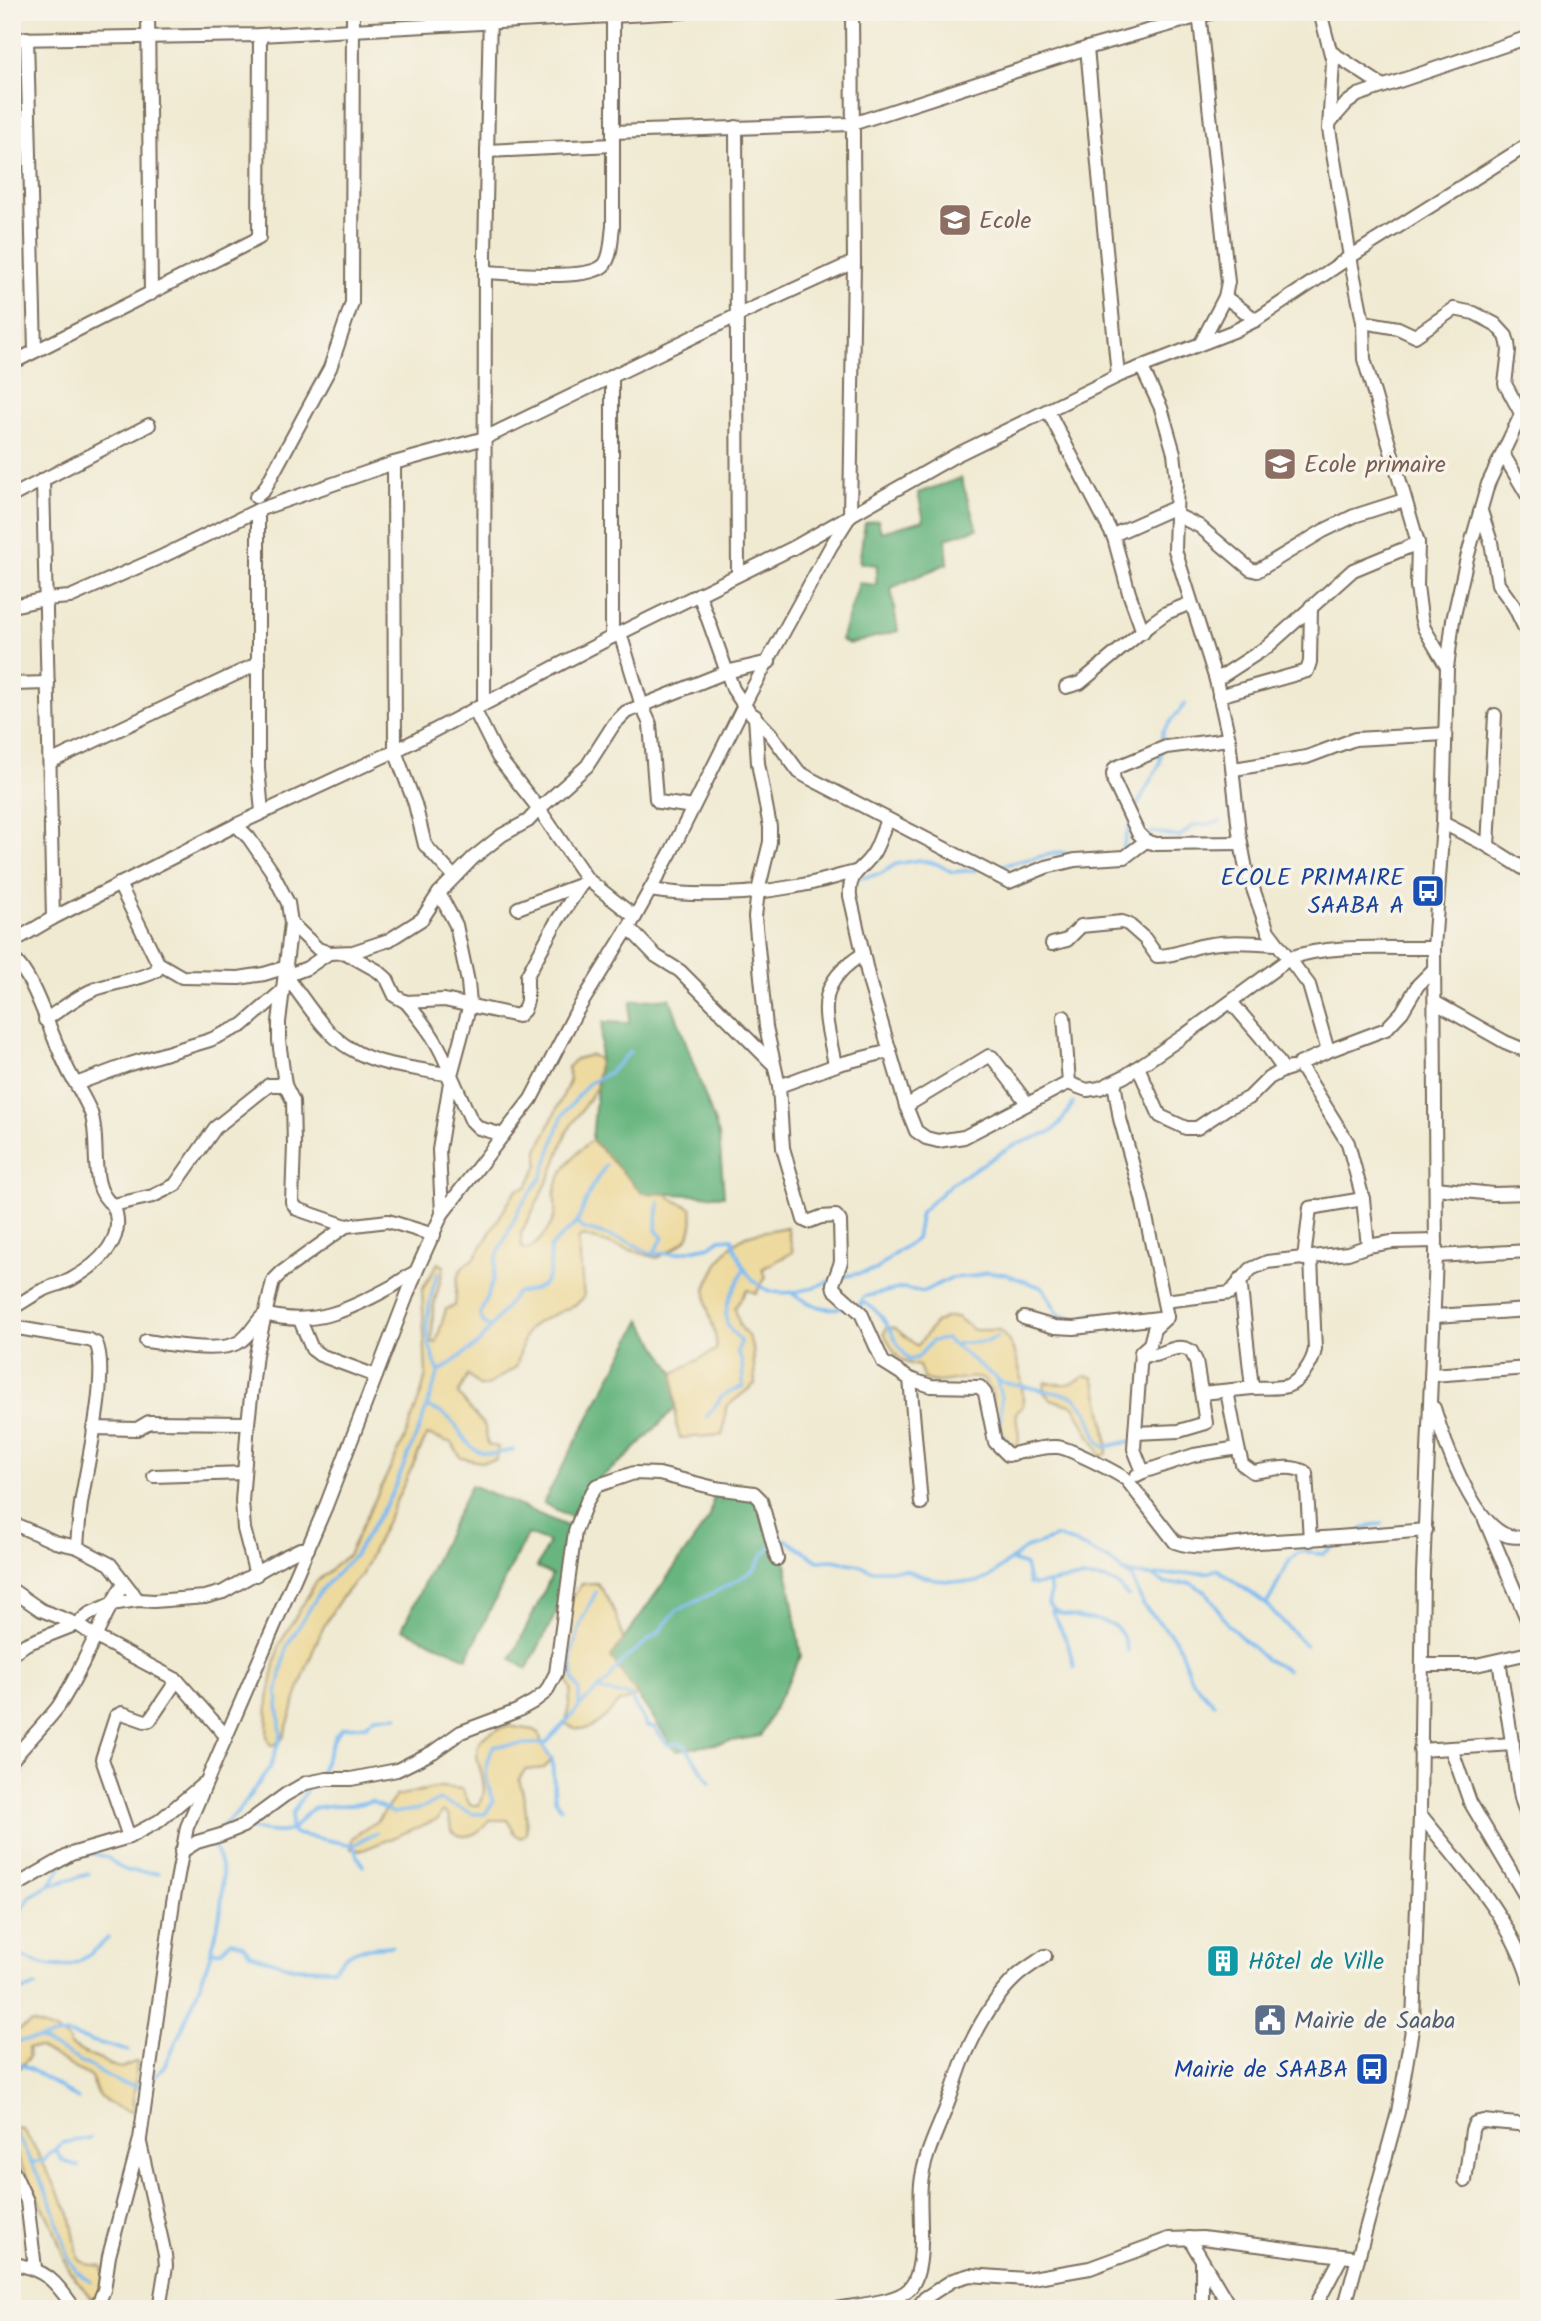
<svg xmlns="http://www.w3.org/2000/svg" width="1541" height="2321" viewBox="0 0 1541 2321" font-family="Kalam,sans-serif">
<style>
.forest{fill:#68b57f;stroke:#52704e;stroke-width:2}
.sand{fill:#eeda9e;stroke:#94825e;stroke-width:2}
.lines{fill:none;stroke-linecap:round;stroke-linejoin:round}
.stream{stroke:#7fbdf2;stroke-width:3.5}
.street-casing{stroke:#7a6d5d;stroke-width:16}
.street{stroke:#fff;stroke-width:12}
.labels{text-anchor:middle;stroke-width:7;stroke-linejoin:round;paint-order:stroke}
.education-label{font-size:24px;fill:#785e54;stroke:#f7f3e8;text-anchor:start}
.transit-label{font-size:24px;fill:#164399;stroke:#f7f3e8;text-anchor:end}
.culture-label{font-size:24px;fill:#0d838f;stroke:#f7f3e8;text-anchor:start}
.service-label{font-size:24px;fill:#4e5e75;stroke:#f7f3e8;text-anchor:start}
</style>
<rect width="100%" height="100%" fill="#f7f3e8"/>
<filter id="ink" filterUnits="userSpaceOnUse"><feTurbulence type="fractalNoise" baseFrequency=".0143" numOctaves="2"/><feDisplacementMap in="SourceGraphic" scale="14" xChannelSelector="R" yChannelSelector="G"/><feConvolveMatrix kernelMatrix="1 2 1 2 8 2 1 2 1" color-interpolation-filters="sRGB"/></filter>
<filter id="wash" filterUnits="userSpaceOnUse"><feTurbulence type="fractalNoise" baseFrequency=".00686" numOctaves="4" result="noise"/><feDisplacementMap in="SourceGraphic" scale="28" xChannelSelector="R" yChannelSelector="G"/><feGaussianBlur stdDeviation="1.57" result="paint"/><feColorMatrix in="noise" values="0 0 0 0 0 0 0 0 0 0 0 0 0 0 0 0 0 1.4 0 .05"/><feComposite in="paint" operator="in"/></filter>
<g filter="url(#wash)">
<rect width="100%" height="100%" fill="#f0ead2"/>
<g class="forest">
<polygon points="961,478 977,529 946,538 948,563 891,588 898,631 849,644 841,640 859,583 876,585 877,565 859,563 865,523 878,520 881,532 924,520 918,493"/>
<polygon points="670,998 719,1135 724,1196 642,1193 592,1140 603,1022 629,1023 631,1001"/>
<polygon points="641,1320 674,1373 675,1408 628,1456 596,1481 575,1519 543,1503"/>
<polygon points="471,1485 574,1529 565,1596 527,1669 511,1659 552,1575 537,1567 549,1542 527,1534 467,1658 402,1629"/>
<polygon points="715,1488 761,1492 775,1553 784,1551 801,1656 760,1736 676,1751 611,1657 710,1517"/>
</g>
<g class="sand">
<path d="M591,1055L599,1059L596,1088L567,1132L551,1175L521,1234V1245L524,1250C536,1249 552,1226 555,1214C556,1206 554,1199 555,1192C556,1185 560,1177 563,1171C566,1164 585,1144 592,1140L642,1193L667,1194C673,1202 684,1203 692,1209C696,1240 681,1245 657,1258L583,1236L578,1239L584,1297C570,1314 536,1315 526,1334C521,1344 520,1357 516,1367L486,1386H479L468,1375L458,1394L485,1427L488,1445L498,1447L497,1460L481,1462L461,1458L452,1443L427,1435L361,1576C316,1617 303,1683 283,1738L274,1745H270L267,1736L268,1699L279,1645L316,1582L348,1555L404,1440L421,1394L426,1375L422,1290L438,1263L444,1266L433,1309L432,1342L436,1343L446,1309L455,1306C458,1284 452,1270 474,1259L516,1190L527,1187L538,1165V1150L570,1080L568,1067L575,1059Z"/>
<path d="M787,1227L793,1252L762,1269L766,1277L756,1293L747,1290L735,1308L740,1326L748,1336L753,1347L755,1384L726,1407L723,1435L680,1438L676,1424L674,1373L716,1350C718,1330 706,1315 706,1295C705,1286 711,1278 715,1269C733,1233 751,1234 787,1227Z"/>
<path d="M949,1317H957L974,1330H998C1019,1345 1023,1382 1023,1406L1016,1413C1016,1422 1021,1437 1018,1444L1006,1447C993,1437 995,1420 994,1405C989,1354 951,1392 924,1379L919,1366C896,1363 894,1351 884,1333L887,1327L895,1328L917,1346C929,1334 932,1320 949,1317Z"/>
<path d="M1085,1376L1093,1377C1100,1394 1108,1437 1107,1454L1101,1456L1074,1406L1050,1399L1043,1391L1045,1382C1062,1385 1071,1386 1085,1376Z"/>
<path d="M597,1583C611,1601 619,1618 623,1640L611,1657L637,1695L626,1701L619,1702C604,1719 589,1738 566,1724L571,1690L561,1665L572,1598L582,1584Z"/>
<path d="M507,1726L534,1730L539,1733L542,1744L552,1760L544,1768L525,1770L519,1779C525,1798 528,1814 526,1834L521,1838L516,1835L507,1820H489C481,1833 464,1843 451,1830L449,1816L443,1811L438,1819L363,1850L351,1849L352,1838L378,1820L396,1796L440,1787L462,1789L470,1805H479C499,1776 447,1743 507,1726Z"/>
<path d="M32,2023L53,2030L67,2038L71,2045L84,2053L116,2067L122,2068L137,2061L132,2112C110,2105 97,2102 92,2078L39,2048H28L29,2057L20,2068H12V2033Z"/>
<polygon points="15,2128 22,2129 34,2146 70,2214 79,2259 86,2264 101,2266 105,2275 102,2294 92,2299 68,2269 53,2227 20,2163 12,2144 12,2130"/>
</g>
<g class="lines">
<g class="stream">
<polyline points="1133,813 1160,763 1163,731 1185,704"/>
<polyline points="1145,836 1153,832 1179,837 1193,826 1220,822"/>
<polyline points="1122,851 1130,824"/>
<polyline points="991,868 1060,852 1072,855"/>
<polyline points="860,878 880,874 896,864 919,860 937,864 952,872 976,870"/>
<polyline points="577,1223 592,1187 606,1165"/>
<polyline points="654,1252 663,1238 656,1230 659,1201"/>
<path d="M438,1272C426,1310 421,1335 439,1372"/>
<polyline points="841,1277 876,1270 893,1255 916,1239 921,1212 952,1183 1012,1146 1053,1131 1062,1121 1073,1103"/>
<path d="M793,1294C811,1305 825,1312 847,1307"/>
<polyline points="859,1304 863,1297 903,1288 922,1292 951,1278 976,1276 987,1272 1005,1274 1043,1288 1059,1315 1079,1320 1092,1314 1139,1314"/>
<path d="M858,1305L864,1303C886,1312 894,1343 909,1360L917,1358L932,1341L946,1339L1001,1382L1073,1396L1087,1411L1099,1443L1104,1447L1132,1441"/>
<polyline points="491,1328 483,1322 480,1315 493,1281 496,1258 520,1207 542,1177 562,1116 588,1084 610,1072 630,1052"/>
<path d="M953,1345C968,1340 984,1346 997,1337"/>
<polyline points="996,1377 1001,1397 1001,1431 1008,1442"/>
<path d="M427,1407C436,1410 444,1413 451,1420C464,1434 467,1453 491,1454C498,1454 506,1451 513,1450"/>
<path d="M707,1417L722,1396L743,1386L742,1360L737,1352L741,1342C737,1335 729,1331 727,1323C722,1305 737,1285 744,1269"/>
<polyline points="1361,1530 1371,1525 1382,1524"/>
<polyline points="777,1543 785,1539 818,1561 832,1560 860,1565 870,1570 905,1570 935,1580 964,1582 978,1582 988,1578 1026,1548 1058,1537 1075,1543 1109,1560 1132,1578 1143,1605 1177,1641 1191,1679 1214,1704"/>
<path d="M1011,1560L1025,1565L1029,1583L1034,1585L1049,1583L1051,1593L1048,1604C1066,1627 1109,1610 1122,1635C1125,1639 1126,1646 1128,1651"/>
<path d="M1124,1572L1148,1576L1210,1572L1217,1569L1266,1604C1277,1592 1285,1557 1300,1552C1306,1550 1316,1553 1323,1554L1339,1542"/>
<polyline points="1153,1576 1166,1584 1191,1583 1208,1594 1229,1626 1265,1659 1287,1670"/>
<path d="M1049,1583C1065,1579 1102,1574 1116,1584C1120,1587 1124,1593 1128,1596"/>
<polyline points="1267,1605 1306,1646"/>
<polyline points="1052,1611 1068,1644 1074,1667"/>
<polyline points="598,1690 630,1696 647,1726 654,1727 668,1745 679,1743 685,1746 710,1782"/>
<polyline points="579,1708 579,1690 573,1679 571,1656 582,1620 596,1592"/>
<polyline points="542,1744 552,1760 555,1799 561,1808"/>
<polyline points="319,1777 335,1736 342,1728 366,1725 375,1717 398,1716"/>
<polyline points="307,1789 292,1814 290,1830 296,1834 353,1845 363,1866"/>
<path d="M250,1829C261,1830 280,1835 290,1830C300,1825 303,1812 315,1808C335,1802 350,1809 371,1801L393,1813L419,1809L440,1800L474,1814H485L494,1801C485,1782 482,1764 494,1746L546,1743L588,1698L608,1681L622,1661L659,1632L677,1610L725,1587L754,1570L763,1555L771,1547"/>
<path d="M216,1832L237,1813L270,1768L281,1735L277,1693L287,1646L321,1590L354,1556L391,1496L419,1429L439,1372L479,1343L516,1293C551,1289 551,1279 550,1247L577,1223L582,1228L629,1242L652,1254L677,1253L710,1246L720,1239L732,1238C749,1296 776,1304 830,1281"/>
<polyline points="353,1845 377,1832"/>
<polyline points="91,1853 107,1857 119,1867 128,1871 158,1873"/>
<polyline points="51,1885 89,1874"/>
<polyline points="12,1916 23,1908 30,1896 50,1885 63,1864"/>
<path d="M211,1952L221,1951L231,1941L244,1945L250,1954L293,1968L333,1969C353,1945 362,1949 392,1946"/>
<path d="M12,1959L20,1956C61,1974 77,1969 108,1938"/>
<polyline points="12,2002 20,1992 35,1986"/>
<polyline points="39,2039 67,2034 128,2051"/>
<polyline points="12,2042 39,2039 121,2083 141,2087 143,2085"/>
<polyline points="12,2055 14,2061 39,2074 78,2099"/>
<path d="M152,2079C166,2069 173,2048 180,2033C201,1985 226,1925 222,1872C221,1861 215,1850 212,1840"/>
<polyline points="12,2125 51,2201 70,2261 76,2271 91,2282"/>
<polyline points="56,2151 63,2161 79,2166"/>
<polyline points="32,2162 44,2161 49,2153 55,2151 62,2143 90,2138"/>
</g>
</g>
</g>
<g filter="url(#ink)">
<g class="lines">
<defs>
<g id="street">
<polyline points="148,12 151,294"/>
<polyline points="1199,12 1228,282 1225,297 1201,343"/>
<polyline points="1320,12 1333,62 1329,129 1350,257 1363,322 1364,359 1418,543 1417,586 1421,617 1424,628 1447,667"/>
<polyline points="27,38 35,351"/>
<polyline points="12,39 260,35 684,12"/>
<polyline points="1087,48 1118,376"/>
<polyline points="1331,52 1383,86"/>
<polyline points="1330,122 1347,103 1358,95 1529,37"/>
<polyline points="736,127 738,574"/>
<polyline points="613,132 852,124 1087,48 1214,12"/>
<polyline points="487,151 613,145"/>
<path d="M485,272C508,273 591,282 605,264C612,254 611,238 613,227V12"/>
<polyline points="1225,297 1256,320"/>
<polyline points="1363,322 1398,328 1415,336 1454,309 1474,313 1495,324 1506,336 1508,343 1509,351 1505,384 1522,415"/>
<polyline points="12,363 259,238 260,35"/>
<polyline points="1142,368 1161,408 1174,453 1177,480 1175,550 1216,680 1229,739 1239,832 1246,869 1268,931 1309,985 1328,1051 1299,1064 1348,1143 1363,1199 1368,1246 1392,1242 1436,1241"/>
<polyline points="1048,411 1114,538 1129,593 1143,632"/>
<polyline points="1503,454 1529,498"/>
<polyline points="394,463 395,751 415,804 425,845 454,877"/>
<polyline points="43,480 53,918"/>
<polyline points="12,496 149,425"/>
<polyline points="256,497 264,490 330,368 352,303 353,12"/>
<polyline points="258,510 258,768 262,812"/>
<polyline points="1481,511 1491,542 1498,584 1514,606 1529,637"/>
<polyline points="1176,515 1199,526 1250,569 1257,571 1323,531 1354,516 1404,500"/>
<polyline points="1113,535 1176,507"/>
<polyline points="699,594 733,689 745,707 770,733 799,772 809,778 1009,882 1046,867 1075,860 1125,857 1146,841"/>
<polyline points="12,606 45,599 70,597 163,556 258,510 394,463 485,438 736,316 854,262"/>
<polyline points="620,633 642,706 650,724 656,799 659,802 693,807"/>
<polyline points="612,637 612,376"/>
<polyline points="1216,680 1267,647 1353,570 1418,543"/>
<polyline points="12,684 48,683"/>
<polyline points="1066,687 1080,683 1152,623 1166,613 1191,603"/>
<polyline points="1219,696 1307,671 1310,662 1311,606"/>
<polyline points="484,704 485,253 490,12"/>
<polyline points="474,709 498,757 539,809 587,879 635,917"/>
<polyline points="755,716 758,763 770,827 770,842 758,891 755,917 766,1027 779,1086 783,1148 804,1220 808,1222 821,1217 836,1216 840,1221 841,1262 833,1284 834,1289 861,1313 883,1362 910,1379 921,1503"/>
<polyline points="1229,739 1166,747 1115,768 1113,774 1114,782 1138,833 1146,841 1156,844 1241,843"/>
<polyline points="50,762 259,663"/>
<polyline points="1234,769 1307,757 1355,739 1445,734"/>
<path d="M887,819C883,830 880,841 874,852C864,870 848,871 850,896L870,984L906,1106L916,1131L926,1138L938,1141L964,1137L1068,1083L1087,1090L1100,1088L1125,1076L1185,1035L1290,958C1332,943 1390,949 1434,948"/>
<polyline points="1443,823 1488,846 1529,872"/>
<polyline points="236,825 249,838 271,870 288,903 291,923 279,1022 279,1041 285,1085 293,1101 294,1145 292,1202 297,1209 346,1226"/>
<polyline points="1488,846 1495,715"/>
<polyline points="119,884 158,963 182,977 239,978 264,974 287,967"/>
<path d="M650,890C694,897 747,895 791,887C813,884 834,877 855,872"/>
<polyline points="439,893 456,925 468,982 470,1004 451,1075 471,1120 479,1128 503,1135"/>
<polyline points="518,908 582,884"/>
<polyline points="291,923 318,949 329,953 353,952 389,940 422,919 439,893 473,858 502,835 528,821 539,809 587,766 614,724 626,712 726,672 769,662"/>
<polyline points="629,928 656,956 680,971 772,1063"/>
<polyline points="12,942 53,918 236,825 395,751 612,637 793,548 956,455 1118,376 1234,331 1256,320 1350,257 1529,144"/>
<path d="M1052,944L1067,940L1081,926L1122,922L1128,924L1145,939L1157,956C1173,956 1185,950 1200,946C1226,940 1251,943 1277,944"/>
<path d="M329,953L307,968L286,976C306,1001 323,1033 351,1049C380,1067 418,1068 451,1075C440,1044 427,1027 406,1002"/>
<polyline points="346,953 378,971 387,979 395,996 406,1002 444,1000 518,1016 524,1010 527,1001 527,976 555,924 581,885"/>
<path d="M12,958C37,976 55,1054 76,1084L130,1064L210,1040L243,1025L282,991"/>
<polyline points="1231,1002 1261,1037 1284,1070 1291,1068"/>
<polyline points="1436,1003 1505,1042 1529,1052"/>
<polyline points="1064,1017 1069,1083"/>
<path d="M45,1020C60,1010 76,997 93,990C110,983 144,979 157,970L158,963"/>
<polyline points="1328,1051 1386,1029 1402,1012 1418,985 1434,969"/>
<path d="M835,1065C826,1015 811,986 863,954"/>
<polyline points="1138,1067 1160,1116 1186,1128 1197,1128 1227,1108 1249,1098 1269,1078 1284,1070"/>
<path d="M76,1084C81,1093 87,1103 91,1113C101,1141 87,1188 113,1205"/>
<polyline points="779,1086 839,1064 890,1051"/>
<polyline points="906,1106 989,1056 992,1057 1027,1103"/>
<polyline points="1436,1188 1493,1194 1529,1193"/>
<polyline points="442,1214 439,1150 451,1076"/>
<polyline points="1436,1256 1529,1251"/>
<polyline points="1304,1259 1310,1208 1363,1199"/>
<path d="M1240,1279L1252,1388C1263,1387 1277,1389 1287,1386C1301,1381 1313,1362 1315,1349L1311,1258"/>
<polyline points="1164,1301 1230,1293 1251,1269 1267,1262 1348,1253 1368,1246"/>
<path d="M12,1308C22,1303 31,1296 41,1291C51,1286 62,1284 72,1279C99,1264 128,1238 113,1205L153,1196L175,1185L215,1128L269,1085H285"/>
<polyline points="1435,1316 1529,1310"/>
<polyline points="1024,1318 1055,1327 1074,1328 1167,1317 1142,1198 1120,1119 1114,1082"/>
<polyline points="300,1320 312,1349 320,1355 376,1376"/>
<path d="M12,1327L89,1340L96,1343C110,1371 86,1468 81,1504C79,1518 78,1533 77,1547"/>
<path d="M146,1341C169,1344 219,1354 239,1342C250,1336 255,1322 265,1314C314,1328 351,1309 393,1286C401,1281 407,1276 416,1272"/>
<path d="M1141,1355C1146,1355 1154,1356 1159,1354C1170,1350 1179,1344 1191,1351L1196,1361L1206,1423L1179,1431L1135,1433L1141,1352L1150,1344L1154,1329L1167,1317"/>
<polyline points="1432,1375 1529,1368"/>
<path d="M910,1379L931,1386L980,1387L985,1393L995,1442L1008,1455C1023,1452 1041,1446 1057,1447C1067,1447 1118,1473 1127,1480L1175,1542C1200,1551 1231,1544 1257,1542C1313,1539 1369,1535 1426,1530"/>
<polyline points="1202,1393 1252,1388"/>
<path d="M1434,1408C1444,1442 1471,1516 1502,1533C1509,1538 1520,1537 1529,1536"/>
<polyline points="93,1428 137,1429 149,1422 248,1423"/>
<polyline points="1135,1433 1134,1449 1143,1472 1137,1475"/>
<path d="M1238,1448L1242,1464L1253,1472C1270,1470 1292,1463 1306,1473L1310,1540"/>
<polyline points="1143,1472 1194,1455 1238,1448 1227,1391"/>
<polyline points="154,1476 244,1473"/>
<polyline points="1485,1520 1529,1624"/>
<polyline points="12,1523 55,1542 77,1547 110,1564 138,1600"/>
<polyline points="256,1575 244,1529 242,1501 248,1423 256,1354 273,1281 282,1272 346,1226 388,1221 434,1235"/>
<polyline points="12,1590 41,1610 77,1624 96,1637 177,1680 226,1736"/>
<polyline points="12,1654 26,1644 77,1624 89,1614 111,1604 138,1600 154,1601 205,1597 223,1592 282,1558 300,1549 308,1549"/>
<polyline points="1499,1661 1521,1798 1529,1822"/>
<polyline points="1423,1665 1476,1665 1529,1653"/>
<polyline points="1451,1748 1513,1744"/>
<polyline points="1420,1750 1451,1748 1470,1802 1529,1902"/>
<path d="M12,1760C27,1742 44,1725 58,1707C84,1668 99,1622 124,1583"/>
<path d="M1420,1814C1460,1864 1510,1916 1529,1979"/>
<polyline points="129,1837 102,1759 116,1716 122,1713 145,1721 150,1720 177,1680"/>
<polyline points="181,1852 197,1842 221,1835 243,1826 285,1795 306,1783 327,1779 351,1779 397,1770 433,1752 461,1732 517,1711 533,1702 546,1692 556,1673 575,1531 587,1501 596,1486 634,1473 659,1474 715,1488 754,1493 761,1500 777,1559"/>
<polyline points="12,1888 71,1854 129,1837 159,1821 203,1784"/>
<polyline points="140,2143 165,2255 166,2266 159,2309"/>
<polyline points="12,2169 27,2201 35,2268"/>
<polyline points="1465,2181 1472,2130 1475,2123 1483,2121 1529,2125"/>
<polyline points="1189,2238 1231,2309"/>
<polyline points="1202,2262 1202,2309"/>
<path d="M12,2263C48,2271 54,2280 75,2309"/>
<polyline points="96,2309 104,2290 109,2256 140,2139 173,1902 187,1827 326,1506 416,1272 442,1214 531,1099 575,1014 635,917 671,852 750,693 831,546 850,516 854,262 852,12"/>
<path d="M835,2309C855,2305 897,2303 910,2288C928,2267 918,2211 921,2184C924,2155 938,2130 948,2103C953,2090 957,2076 962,2063C974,2034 992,2000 1015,1978C1024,1969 1035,1963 1045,1956"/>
<polyline points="916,2309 925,2298 953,2280 970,2275 1026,2279 1090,2268 1169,2239 1202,2238 1358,2258"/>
<polyline points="1314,2309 1342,2256"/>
<polyline points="1344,2309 1398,2112 1413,2024 1420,1814 1423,1574 1436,1256 1434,948 1443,823 1447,668 1453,620 1467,558 1488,484 1529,398"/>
</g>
</defs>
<use href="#street" class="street-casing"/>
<use href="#street" class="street"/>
</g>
</g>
<defs>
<symbol id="school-square" viewBox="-11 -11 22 22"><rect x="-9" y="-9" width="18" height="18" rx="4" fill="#8d6e63" stroke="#f7f3e8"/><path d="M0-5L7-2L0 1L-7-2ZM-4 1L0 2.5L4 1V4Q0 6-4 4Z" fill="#fff"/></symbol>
<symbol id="bus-square" viewBox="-11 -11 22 22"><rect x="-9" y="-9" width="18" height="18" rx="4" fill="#1a4fb4" stroke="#f7f3e8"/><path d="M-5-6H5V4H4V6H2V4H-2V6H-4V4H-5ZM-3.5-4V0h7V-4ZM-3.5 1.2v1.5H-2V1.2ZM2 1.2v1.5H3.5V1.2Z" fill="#fff"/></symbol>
<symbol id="building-square" viewBox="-11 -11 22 22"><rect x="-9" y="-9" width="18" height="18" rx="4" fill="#0f9aa8" stroke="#f7f3e8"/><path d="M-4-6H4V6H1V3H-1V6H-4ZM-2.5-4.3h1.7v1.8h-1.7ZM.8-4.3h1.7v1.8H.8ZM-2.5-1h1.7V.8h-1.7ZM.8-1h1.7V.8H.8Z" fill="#fff"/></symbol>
<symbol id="civic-square" viewBox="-11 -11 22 22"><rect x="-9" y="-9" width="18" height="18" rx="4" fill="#5c6f8a" stroke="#f7f3e8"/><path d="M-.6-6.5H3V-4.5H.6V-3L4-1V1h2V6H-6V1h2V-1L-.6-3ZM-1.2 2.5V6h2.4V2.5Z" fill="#fff"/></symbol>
</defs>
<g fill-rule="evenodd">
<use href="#school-square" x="936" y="201" width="38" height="38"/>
<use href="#school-square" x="1261" y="445" width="38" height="38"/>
<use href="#bus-square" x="1409" y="872" width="38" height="38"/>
<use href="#building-square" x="1204" y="1942" width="38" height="38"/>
<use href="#civic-square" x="1251" y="2001" width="38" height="38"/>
<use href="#bus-square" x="1353" y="2050" width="38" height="38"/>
</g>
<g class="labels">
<g class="education-label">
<text x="979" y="228">Ecole</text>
<text x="1304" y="472">Ecole primaire</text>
</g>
<g class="transit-label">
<text x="1404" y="885">ECOLE PRIMAIRE<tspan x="1404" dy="28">SAABA A</tspan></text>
<text x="1348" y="2077">Mairie de SAABA</text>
</g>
<g class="culture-label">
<text x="1248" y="1969">Hôtel de Ville</text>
</g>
<g class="service-label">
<text x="1294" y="2028">Mairie de Saaba</text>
</g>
</g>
<rect width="1541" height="2321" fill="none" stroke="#f7f3e8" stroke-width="42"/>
</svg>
